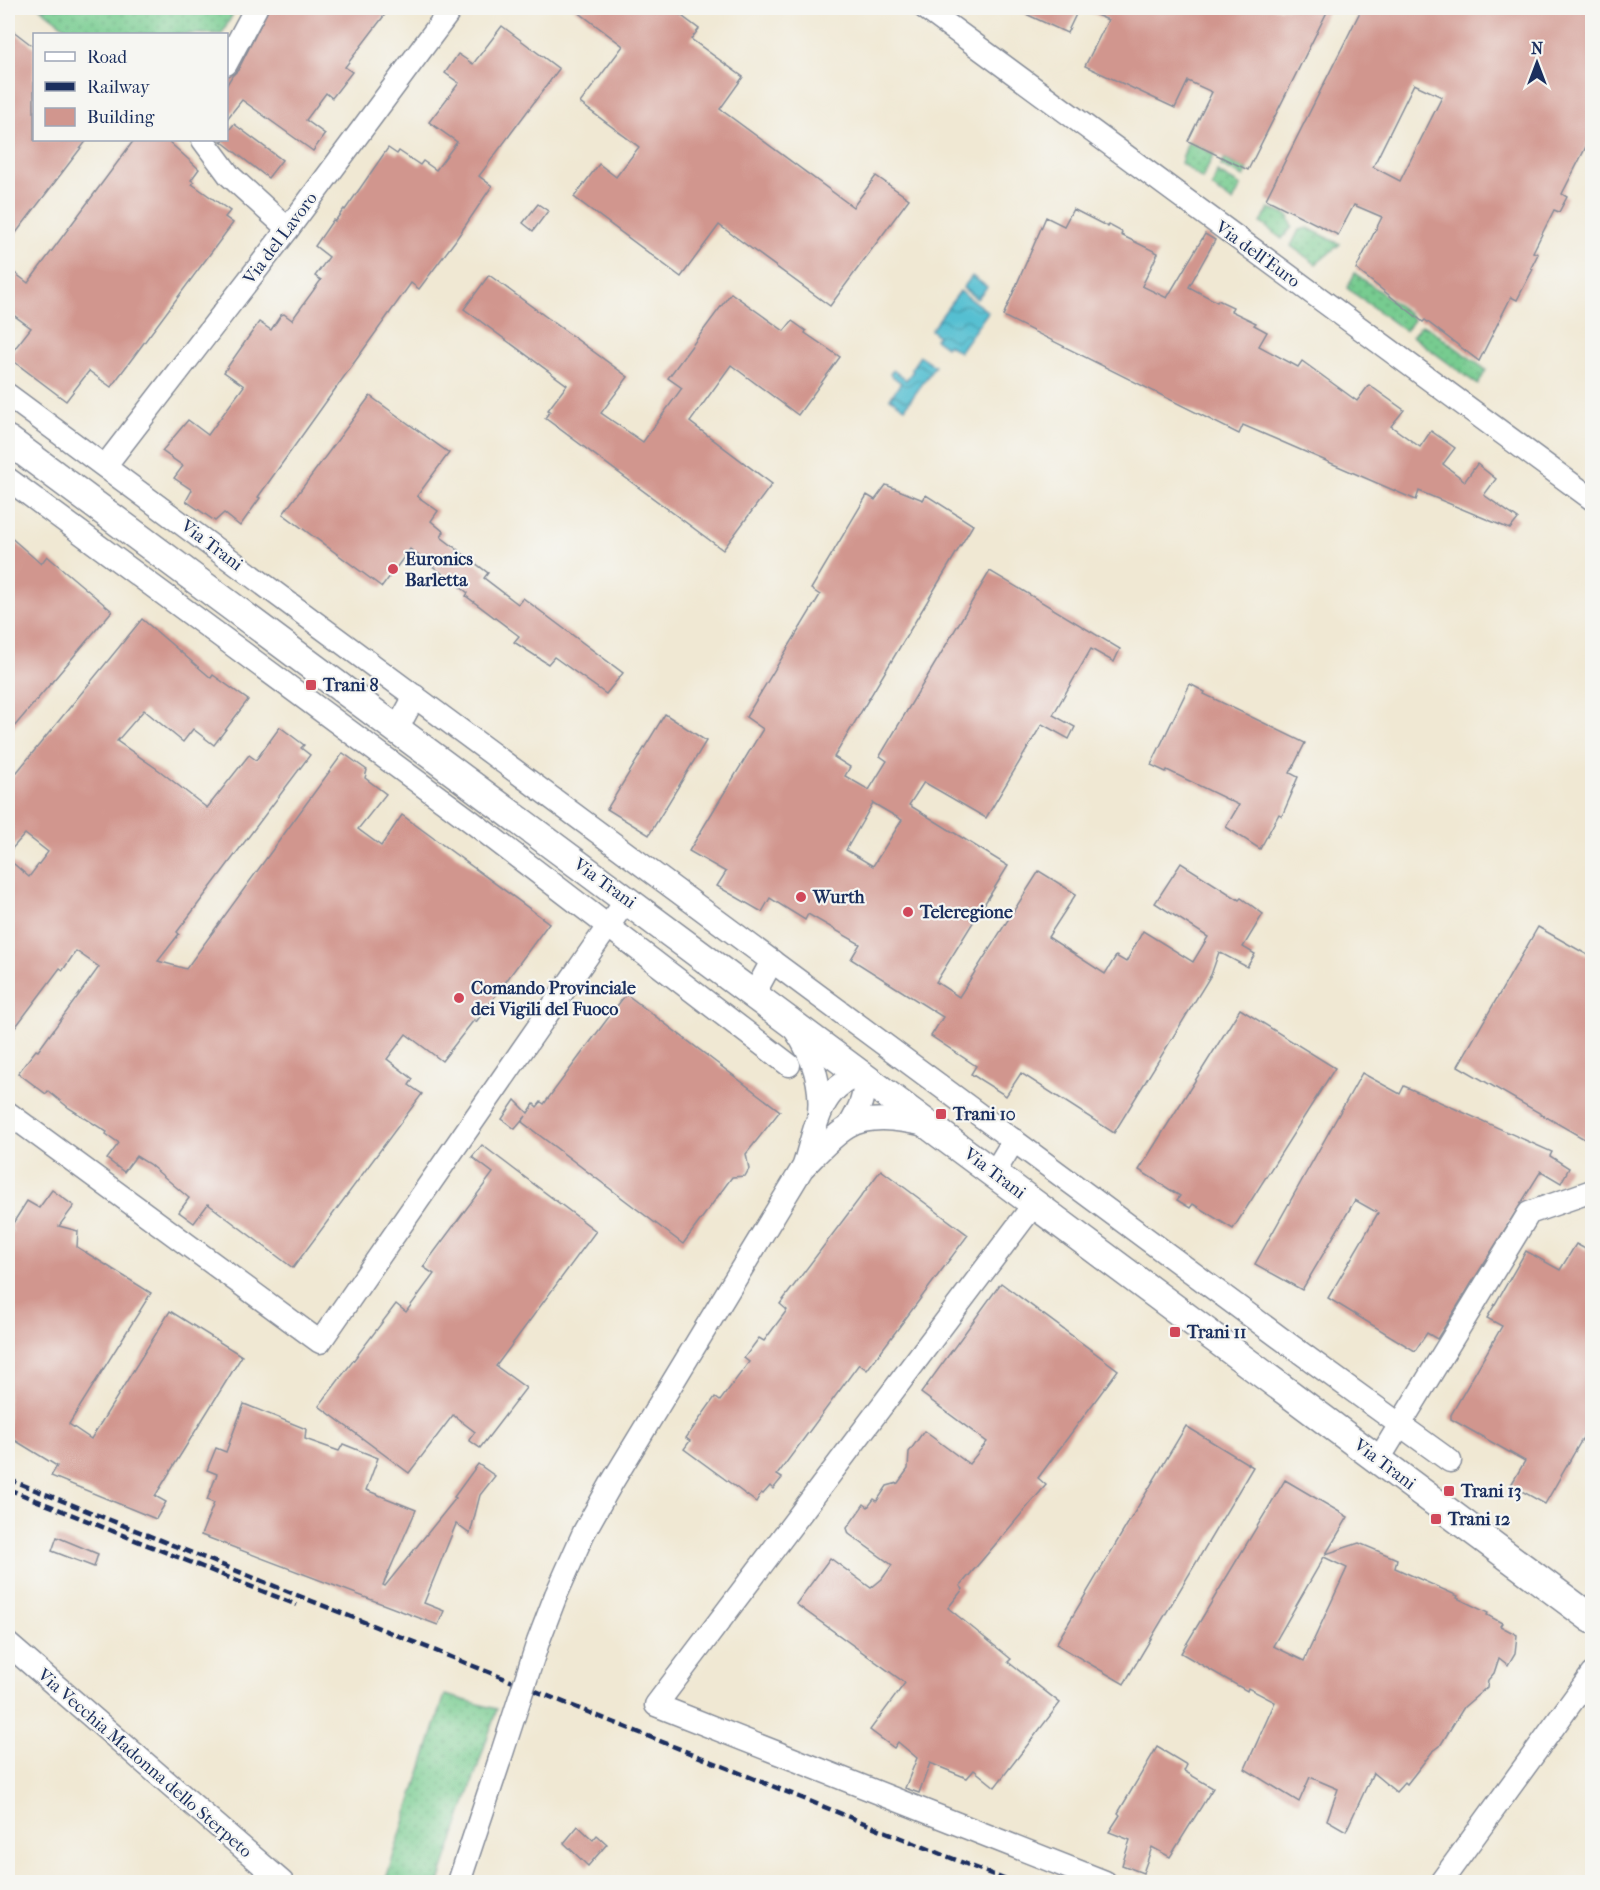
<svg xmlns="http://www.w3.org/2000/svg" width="1600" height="1890" viewBox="0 0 1600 1890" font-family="'IM FELL French Canon',serif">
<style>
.grass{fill:url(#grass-dots);stroke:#497e77;stroke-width:1.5}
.water{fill:url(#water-waves);stroke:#387798;stroke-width:1.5}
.building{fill:#d1968e;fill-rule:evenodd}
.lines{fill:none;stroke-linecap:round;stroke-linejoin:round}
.minor-casing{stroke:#868c98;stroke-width:25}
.major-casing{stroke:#868c98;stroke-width:31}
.minor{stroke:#fff;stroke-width:22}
.major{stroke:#fff;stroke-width:28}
.rail{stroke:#1b2f5e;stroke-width:4.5;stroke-dasharray:9 4.5;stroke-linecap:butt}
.minor-bridge-casing{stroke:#868c98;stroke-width:25;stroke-linecap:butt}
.minor-bridge{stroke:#fff;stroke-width:22}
.poi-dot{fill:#d1495b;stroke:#f6f6f2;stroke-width:2}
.labels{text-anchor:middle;stroke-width:4.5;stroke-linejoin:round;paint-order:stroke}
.street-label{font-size:18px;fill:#1b2f5e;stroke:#f6f6f2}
.poi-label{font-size:18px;font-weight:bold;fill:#1b2f5e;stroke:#f6f6f2;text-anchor:start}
</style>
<defs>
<pattern id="grass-dots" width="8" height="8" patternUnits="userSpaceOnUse" patternTransform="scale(1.5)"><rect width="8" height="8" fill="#77cc90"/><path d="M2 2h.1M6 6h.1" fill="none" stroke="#61a679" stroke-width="1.8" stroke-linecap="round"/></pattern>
<pattern id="water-waves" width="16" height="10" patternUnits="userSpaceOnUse" patternTransform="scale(1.5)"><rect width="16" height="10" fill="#55bfd1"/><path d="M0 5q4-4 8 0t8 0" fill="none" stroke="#469cad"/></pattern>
</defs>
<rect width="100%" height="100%" fill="#f6f6f2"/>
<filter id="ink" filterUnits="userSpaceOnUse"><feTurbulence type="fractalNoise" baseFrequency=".0167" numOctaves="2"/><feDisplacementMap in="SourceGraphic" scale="12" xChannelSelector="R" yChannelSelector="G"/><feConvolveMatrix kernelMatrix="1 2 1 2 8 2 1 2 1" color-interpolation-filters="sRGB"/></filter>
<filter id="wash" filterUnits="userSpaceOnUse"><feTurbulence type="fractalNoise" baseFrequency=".008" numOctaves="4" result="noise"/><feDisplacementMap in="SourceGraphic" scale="24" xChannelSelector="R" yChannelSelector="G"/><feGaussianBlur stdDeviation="1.35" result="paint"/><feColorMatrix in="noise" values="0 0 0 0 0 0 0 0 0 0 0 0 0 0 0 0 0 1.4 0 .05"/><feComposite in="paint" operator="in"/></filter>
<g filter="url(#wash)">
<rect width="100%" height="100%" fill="#f0e8d3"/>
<g class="grass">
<polygon points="40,8 236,8 222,34 74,34"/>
<polygon points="1188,141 1214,154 1202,179 1181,163"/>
<polygon points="1224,159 1248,170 1244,177 1221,166"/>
<polygon points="1217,172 1241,186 1233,202 1212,187"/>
<polygon points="1269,208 1289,216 1292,227 1282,239 1261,223"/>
<polygon points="1308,228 1340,244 1316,264 1291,246 1299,230"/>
<polygon points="1355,273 1408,313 1414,320 1405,331 1347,288"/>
<polygon points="1421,325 1429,328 1486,370 1478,385 1412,336"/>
<polygon points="445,1695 497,1709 439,1882 385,1882"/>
</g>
<g class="water">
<polygon points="972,276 987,287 977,299 963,288"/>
<polygon points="960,291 988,312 959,352 948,344 946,347 935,339 938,336 931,330"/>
<polygon points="920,356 935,366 905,408 890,398 901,383 890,374 893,370 906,380 913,371 911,369"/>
</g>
<g id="blocks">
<g class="building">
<polygon points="269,8 390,8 345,67 352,72 332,98 326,93 306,120 325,134 313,151 242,100 226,120 226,86 232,76 238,70"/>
<polygon points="573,8 671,8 699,29 691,39 743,77 720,109 853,207 876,176 909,199 830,306 719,225 681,277 574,197 599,164 616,177 639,147 580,103 623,46"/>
<polygon points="1013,8 1079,8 1067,33"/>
<polygon points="1080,8 1329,8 1248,170 1188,141 1212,92 1188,81 1175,108 1085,66 1108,20"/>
<path d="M1362,8H1593V133L1562,194L1567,197L1559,212L1554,210L1533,252L1538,254L1531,268L1533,269L1517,300L1511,297L1479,361L1425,320L1423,322L1356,269L1382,217L1354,205L1338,235L1266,199ZM1414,84L1442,97L1400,181L1373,167Z"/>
<polygon points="502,26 559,69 479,176 492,186 455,241 419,289 411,283 258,497 260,498 240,526 224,513 215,521 186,501 192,490 174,478 183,466 162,451 188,420 208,435 244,386 224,372 259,322 271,330 281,315 284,314 292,320 321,280 315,276 329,257 315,246 333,220 335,221 344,209 345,210 388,148 397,154 399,151 420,165 423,161 436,170 457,142 429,122 459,83 445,73 458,54 473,64"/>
<polygon points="8,27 34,47 34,140 87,140 16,233 8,226"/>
<polygon points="234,124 282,160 268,178 221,141 226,140 226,134"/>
<polygon points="134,140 167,140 199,169 191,180 194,182 192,184 230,211 225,217 233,223 111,387 89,371 66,401 8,357 31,328 8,311 8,268 28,283"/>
<polygon points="538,204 548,211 533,231 523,223"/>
<polygon points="1073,209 1108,227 1109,225 1122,232 1121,235 1158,253 1142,286 1167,298 1205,234 1215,240 1189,287 1217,302 1218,300 1233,307 1231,311 1256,323 1254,325 1267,332 1259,346 1298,367 1302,361 1357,401 1369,385 1404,410 1391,426 1420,447 1431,431 1455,448 1443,464 1465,481 1477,464 1496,479 1484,495 1518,519 1510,529 1419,491 1416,500 1243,425 1239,434 1003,316 1046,217 1064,226"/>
<polygon points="489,275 628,377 601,413 643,442 682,388 668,378 731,293 784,331 792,321 806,331 805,333 840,357 798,415 731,365 690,422 772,484 723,550 545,418 550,411 548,410 567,385 464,309"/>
<polygon points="370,396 449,453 417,496 438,511 431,521 444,532 441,537 488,573 484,578 518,604 523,598 623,673 606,694 554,657 548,664 514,642 519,636 466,596 468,593 410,549 382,587 283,514"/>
<path d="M886,485L923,500L926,495L973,525L834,757L850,767L845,776L869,790L887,761L880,756L990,571L1120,649L1114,662L1091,649L1053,715L1075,727L1069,739L1042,724L986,818L924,782L909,805L1008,866L936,982L959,997L1039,871L1076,894L1048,937L1105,974L1116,956L1126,962L1143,931L1193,962L1208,937L1155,903L1181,863L1239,900L1241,898L1263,914L1243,947L1255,954L1247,967L1219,952L1211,975L1114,1133L1021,1073L1006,1096L971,1074L976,1066L931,1036L943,1017L851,959L860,944L808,914L805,920L770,898L762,912L717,886L726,872L689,851L763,729L746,717L820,595L811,589L867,495L875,500ZM873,803L902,820L873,866L846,850Z"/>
<polygon points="8,535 41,564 47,556 112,611 8,734"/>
<polygon points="142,619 211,678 213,675 248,700 214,745 193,729 183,742 144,710 117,741 160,771 207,808 249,755 256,760 280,727 304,745 301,748 310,755 177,932 179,934 158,961 186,969 343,753 367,770 365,778 386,794 358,829 381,846 402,815 549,923 476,1022 474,1020 442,1061 406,1034 387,1059 413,1079 409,1085 422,1094 293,1268 208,1204 194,1223 179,1212 189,1198 149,1164 136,1156 124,1172 107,1159 119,1143 106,1134 107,1132 69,1108 48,1091 46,1094 18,1073 36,1050 38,1051 99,967 76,951 63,970 60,968 8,1037 8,859 29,877 48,852 25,834 8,853 8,783"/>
<polygon points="1190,684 1205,692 1204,694 1305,743 1290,773 1298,777 1291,793 1292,793 1282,816 1279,814 1260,849 1226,827 1239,805 1167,770 1166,772 1151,765"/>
<polygon points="665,714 706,741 649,835 607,809"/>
<polygon points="1538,927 1593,958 1593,1144 1458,1066"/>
<polygon points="626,994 780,1111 746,1154 749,1169 745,1176 732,1177 683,1244 522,1122 526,1116 515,1129 502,1119 515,1100 528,1113 534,1104 537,1107 541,1102 544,1104"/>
<polygon points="1240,1009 1335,1068 1233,1229 1193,1204 1190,1208 1177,1200 1180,1196 1139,1170"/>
<polygon points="1362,1073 1400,1094 1404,1086 1552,1152 1550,1156 1569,1168 1561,1183 1541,1171 1437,1339 1427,1333 1415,1351 1328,1298 1378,1213 1355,1200 1302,1290 1255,1264"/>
<polygon points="482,1145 596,1231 496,1366 526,1388 480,1448 469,1440 475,1432 453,1415 409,1473 319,1406 396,1304 406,1312 434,1274 423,1267 493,1173 472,1157"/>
<polygon points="881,1170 968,1235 867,1370 859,1364 777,1475 782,1478 773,1489 770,1486 763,1494 761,1493 756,1502 684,1449 690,1441 686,1438 715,1397 720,1401 749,1362 744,1358 759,1338 764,1341 787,1310 780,1304"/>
<polygon points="52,1190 74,1206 59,1226 78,1231 77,1247 151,1293 69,1424 91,1439 170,1311 242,1356 155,1496 166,1502 156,1519 51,1476 57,1466 8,1436 8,1238 13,1230 10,1228 27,1201 39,1208"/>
<polygon points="1576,1244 1593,1253 1593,1420 1545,1504 1511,1485 1525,1461 1451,1419 1451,1415 1502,1326 1487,1318 1526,1251 1560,1270"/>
<polygon points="1001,1283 1118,1370 1038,1478 1046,1485 960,1586 963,1589 948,1608 1011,1659 1008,1662 1060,1703 995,1787 974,1770 967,1778 930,1763 919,1793 905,1788 917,1758 898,1742 894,1748 870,1730 905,1683 796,1604 830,1558 871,1588 882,1579 892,1565 849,1534 847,1528 864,1504 868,1507 874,1499 877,1501 887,1486 898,1483 908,1469 909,1452 924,1431 969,1464 987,1442 921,1393"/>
<polygon points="244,1404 306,1429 305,1439 339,1451 343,1444 378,1458 366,1490 416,1510 383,1585 385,1586 456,1498 454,1497 478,1464 495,1476 480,1495 470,1534 456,1524 424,1603 444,1611 438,1625 201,1535 214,1503 207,1500 217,1474 207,1470 216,1448 226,1452"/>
<polygon points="1186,1426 1253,1467 1124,1684 1056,1644"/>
<path d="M1285,1480L1348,1517L1326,1554L1359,1543L1397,1559L1395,1568L1458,1596L1457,1598L1488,1613L1487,1615L1502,1623L1500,1626L1517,1635L1515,1653L1508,1665L1499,1658L1494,1673L1488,1680L1487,1687L1464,1707L1440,1746L1432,1752L1407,1784L1405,1782L1396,1792L1373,1773L1346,1831L1327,1820L1338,1789L1310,1777L1299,1802L1245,1769L1275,1702L1248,1688L1247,1691L1181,1653ZM1324,1557L1347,1568L1304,1661L1273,1646Z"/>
<polygon points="57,1537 98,1554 94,1567 52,1551"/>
<polygon points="1157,1747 1187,1765 1184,1771 1213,1788 1170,1857 1152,1847 1143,1873 1122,1865 1130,1840 1109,1832 1120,1815 1118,1813"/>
<polygon points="578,1826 593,1840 597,1835 607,1844 588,1866 564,1843"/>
</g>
</g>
</g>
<g filter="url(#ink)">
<use href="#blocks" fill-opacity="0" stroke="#868c98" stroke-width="1.5"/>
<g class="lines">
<defs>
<g id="minor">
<polyline points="925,8 1592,499"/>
<polyline points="226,64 256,8"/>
<polyline points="203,140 229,175 288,229"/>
<polyline points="8,395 1279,1337 1450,1461"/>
<polyline points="105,466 288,229 452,8"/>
<polyline points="8,479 472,822 789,1065"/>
<polyline points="397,729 415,696"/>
<polyline points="753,996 772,961"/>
<path d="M795,1030C813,1056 822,1083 819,1114"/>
<polyline points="8,1113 320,1342 627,899"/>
<path d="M804,1165C815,1131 821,1081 863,1076C867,1094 859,1110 849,1126"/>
<polyline points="994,1173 1014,1140"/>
<polyline points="1035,1203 656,1705 1105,1882"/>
<polyline points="1379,1459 1529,1213 1592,1191"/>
<path d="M556,1595L584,1532L611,1484L802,1169C816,1155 831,1137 848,1127C870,1114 905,1120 928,1126"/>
<polyline points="8,1644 282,1882"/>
<polyline points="459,1882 500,1759"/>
<polyline points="1441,1882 1592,1674"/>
</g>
<polyline id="major" points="8,440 1592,1619"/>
</defs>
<use href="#minor" class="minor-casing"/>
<use href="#major" class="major-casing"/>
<use href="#minor" class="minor"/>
<use href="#major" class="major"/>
<g class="rail">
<polyline points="8,1479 1011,1882"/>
<polyline points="8,1489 297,1605"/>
</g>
<defs>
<polyline id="minor-bridge" points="500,1759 538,1642 556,1595"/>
</defs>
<use href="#minor-bridge" class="minor-bridge-casing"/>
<use href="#minor-bridge" class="minor-bridge"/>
</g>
</g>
<g class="poi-dot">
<circle cx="393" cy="569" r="6"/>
<rect x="305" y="679" width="12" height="12" rx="3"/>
<circle cx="801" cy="897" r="6"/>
<circle cx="908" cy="912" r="6"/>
<circle cx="459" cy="998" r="6"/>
<rect x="935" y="1108" width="12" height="12" rx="3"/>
<rect x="1169" y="1326" width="12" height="12" rx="3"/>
<rect x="1443" y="1485" width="12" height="12" rx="3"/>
<rect x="1430" y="1513" width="12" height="12" rx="3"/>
</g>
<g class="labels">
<g class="street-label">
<text transform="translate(280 238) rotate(-53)" y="6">Via del Lavoro</text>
<text transform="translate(1258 254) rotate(36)" y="6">Via dell'Euro</text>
<text transform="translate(212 545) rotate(37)" y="6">Via Trani</text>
<text transform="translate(605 883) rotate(36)" y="6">Via Trani</text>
<text transform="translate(995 1173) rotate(37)" y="6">Via Trani</text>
<text transform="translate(1385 1464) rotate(37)" y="6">Via Trani</text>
<text transform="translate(145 1763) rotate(41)" y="6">Via Vecchia Madonna dello Sterpeto</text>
</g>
<g class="poi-label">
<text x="405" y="565">Euronics<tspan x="405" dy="21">Barletta</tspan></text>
<text x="323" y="691">Trani 8</text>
<text x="813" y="903">Wurth</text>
<text x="920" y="918">Teleregione</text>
<text x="471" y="994">Comando Provinciale<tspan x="471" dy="21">dei Vigili del Fuoco</tspan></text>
<text x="953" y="1120">Trani 10</text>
<text x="1187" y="1338">Trani 11</text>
<text x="1461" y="1497">Trani 13</text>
<text x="1448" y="1525">Trani 12</text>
</g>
</g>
<rect width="1600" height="1890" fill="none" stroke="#f6f6f2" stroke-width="30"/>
<rect x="33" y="33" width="195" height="108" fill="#f6f6f2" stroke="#9ea6b7" stroke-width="1.5"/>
<rect x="45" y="52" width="30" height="9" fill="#ffffff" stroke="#9ea6b7" stroke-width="1.5"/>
<text x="87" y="63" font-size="18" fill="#1b2f5e">Road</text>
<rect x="45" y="82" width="30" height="9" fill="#1b2f5e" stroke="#9ea6b7" stroke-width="1.5"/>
<text x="87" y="93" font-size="18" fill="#1b2f5e">Railway</text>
<rect x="45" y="108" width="30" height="18" fill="#d1968e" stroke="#9ea6b7" stroke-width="1.5"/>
<text x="87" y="123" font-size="18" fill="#1b2f5e">Building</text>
<g transform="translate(1537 63)" stroke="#f6f6f2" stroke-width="4.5" paint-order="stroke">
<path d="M0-4.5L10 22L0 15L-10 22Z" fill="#1b2f5e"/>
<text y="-9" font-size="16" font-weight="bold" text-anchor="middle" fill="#1b2f5e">N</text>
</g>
</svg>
